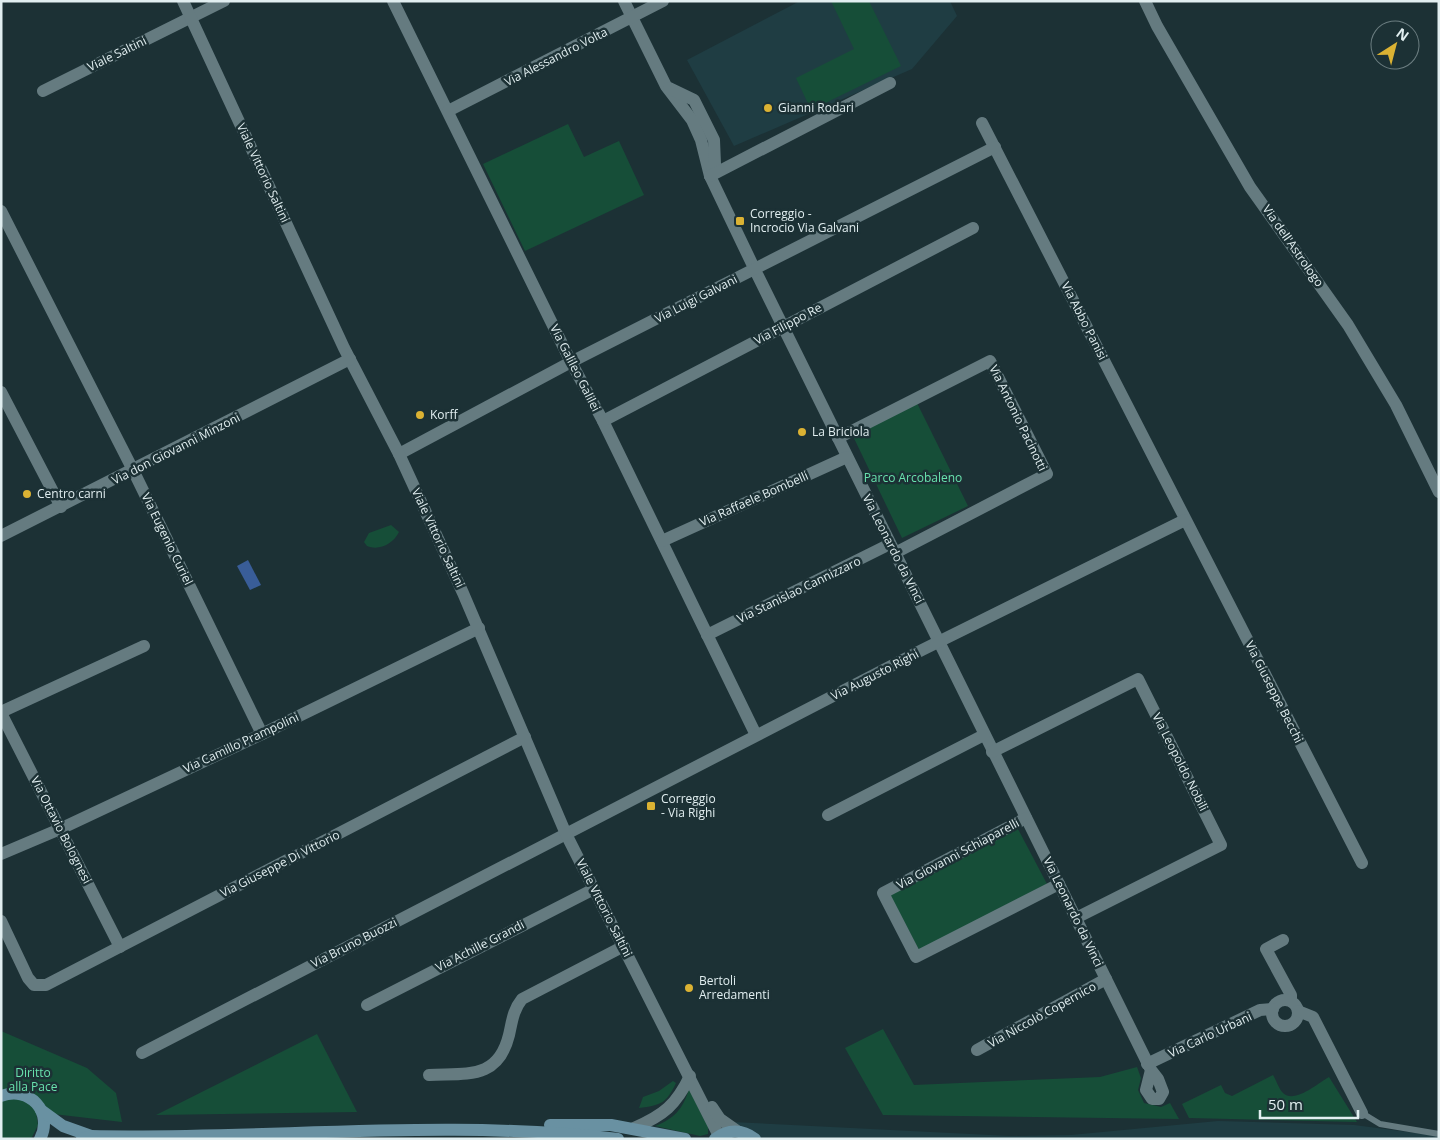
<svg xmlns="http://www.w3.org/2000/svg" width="1440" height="1140" viewBox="0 0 1440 1140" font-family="'Open Sans',sans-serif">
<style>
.built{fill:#1f3d43}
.green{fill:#164e38}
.water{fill:#395d98}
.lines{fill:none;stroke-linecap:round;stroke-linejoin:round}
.service{stroke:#657b80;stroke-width:6}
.minor{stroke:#657b80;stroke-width:12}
.tertiary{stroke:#657b80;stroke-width:12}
.secondary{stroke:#6991a2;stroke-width:12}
.poi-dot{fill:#dbb233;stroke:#1c3135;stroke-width:2}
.labels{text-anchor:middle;stroke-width:5;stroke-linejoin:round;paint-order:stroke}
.street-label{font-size:12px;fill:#e1eef0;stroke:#1c3135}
.poi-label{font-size:12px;fill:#e1eef0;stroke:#1c3135;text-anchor:start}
.park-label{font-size:12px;fill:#69e3ae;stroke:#1c3135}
</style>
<rect width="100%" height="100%" fill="#1c3135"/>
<g class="built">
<polygon points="800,1 950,1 957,16 912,69 734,146 687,60"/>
<polygon points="1218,1121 1354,1125 1439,1136 1439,1139 734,1139 732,1122 1010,1136 1071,1135"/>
</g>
<g class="green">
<polygon points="831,1 869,1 901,66 811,110 796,78 854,49"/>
<polygon points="568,124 584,157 619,141 644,195 525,251 483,164"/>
<polygon points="916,401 968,506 902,538 851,432"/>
<path d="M391,525L399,532C393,544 379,551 367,546L364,542L369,533Z"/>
<polygon points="1018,829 1047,884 919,950 890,895"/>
<polygon points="883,1029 914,1085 1100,1077 1137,1067 1141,1078 1138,1090 1144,1103 1161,1107 1170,1103 1179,1119 883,1115 845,1048"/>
<polygon points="1,1031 87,1068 116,1093 122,1122 36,1112 38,1125 31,1139 1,1139"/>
<polygon points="317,1034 357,1112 156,1115"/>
<path d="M1273,1075C1276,1080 1279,1089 1283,1093C1295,1104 1318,1083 1329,1077L1357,1122L1189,1118L1182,1104L1221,1085L1225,1093L1232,1096Z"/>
<path d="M673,1081L676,1083C666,1104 661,1105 639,1108L643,1097L659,1091Z"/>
<path d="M689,1089L708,1127V1134L700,1136L655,1126C674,1119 683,1109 689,1089Z"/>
</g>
<polygon class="water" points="248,560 261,585 250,590 237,566"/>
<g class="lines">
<polyline class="service" points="1362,1113 1380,1124 1439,1134"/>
<g class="minor">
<polyline points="393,1 571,362 603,421 756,735"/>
<polyline points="624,1 666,86 692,120 701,140 710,176 755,270 1151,1070 1158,1079 1163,1092 1159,1099 1152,1099 1146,1090 1151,1070"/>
<polyline points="1145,1 1157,26 1250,187 1348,325 1396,405 1439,492"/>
<polyline points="669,88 694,100 714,140 715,164 710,176"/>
<polyline points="43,91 224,1"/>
<polyline points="448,111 663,1"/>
<polyline points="982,123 1362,863"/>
<polyline points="710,176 890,83"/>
<polyline points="1,211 133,470 262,734"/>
<polyline points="1,392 61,507"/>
<polyline points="603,421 973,228"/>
<polyline points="838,438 990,361 1047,474 895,553"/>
<polyline points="399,454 571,362 995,147"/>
<polyline points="662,541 847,457"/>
<polyline points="707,635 890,544"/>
<polyline points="1,712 144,646"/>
<polyline points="1,713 120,947"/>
<polyline points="992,752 1138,679 1221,845 1076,918"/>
<polyline points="828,815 984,735"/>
<polyline points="1026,818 883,893 916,957 1059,884"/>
<polyline points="1,854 60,829 262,734 479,628"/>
<polyline points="1,921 28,978 34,985 46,985 525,737"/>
<polyline points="1283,940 1266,949 1291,995 1291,1001"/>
<circle cx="1285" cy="1013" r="13"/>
<polyline points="367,1005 594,889"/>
<polyline points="1298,1011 1313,1017 1362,1113"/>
<polyline points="977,1050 1106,979"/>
<polyline points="142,1053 922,650 1185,520"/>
<polyline points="1147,1064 1260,1010 1273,1009"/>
<path d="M429,1075C467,1073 498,1080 509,1035C512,1022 513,1010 522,999L624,946"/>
</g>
<g class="tertiary">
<polyline points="183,1 344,348 399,454 463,593 566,834 719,1136"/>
<polyline points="1,536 350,359"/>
<polyline points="712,1107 720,1119 737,1131"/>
<path d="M634,1128C664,1115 676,1105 690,1076"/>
</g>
<g class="secondary">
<path d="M1,1096C29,1085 54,1112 40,1139"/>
<polyline points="41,1110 63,1126 91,1136"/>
<polyline points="550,1125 611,1125 685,1139"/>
<path d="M82,1139L91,1136C266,1140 443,1118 618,1139"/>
<path d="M715,1139C728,1129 742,1129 755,1139"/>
</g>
</g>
<g class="poi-dot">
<circle cx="768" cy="108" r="5"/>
<rect x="735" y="216" width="10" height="10" rx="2.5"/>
<circle cx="420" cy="415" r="5"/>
<circle cx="802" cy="432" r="5"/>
<circle cx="27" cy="494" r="5"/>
<rect x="646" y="801" width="10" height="10" rx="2.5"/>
<circle cx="689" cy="988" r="5"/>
</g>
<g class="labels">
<g class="street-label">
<text transform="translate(117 54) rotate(-26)" y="4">Viale Saltini</text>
<text transform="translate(556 57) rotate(-27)" y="4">Via Alessandro Volta</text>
<text transform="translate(263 173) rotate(65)" y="4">Viale Vittorio Saltini</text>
<text transform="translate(1293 246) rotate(55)" y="4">Via dell'Astrologo</text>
<text transform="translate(696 299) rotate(-27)" y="4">Via Luigi Galvani</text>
<text transform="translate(1084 321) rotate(63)" y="4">Via Abbo Panisi</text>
<text transform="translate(788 324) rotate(-28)" y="4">Via Filippo Re</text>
<text transform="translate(575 368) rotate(63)" y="4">Via Galileo Galilei</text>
<text transform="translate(1018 418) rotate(64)" y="4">Via Antonio Pacinotti</text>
<text transform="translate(176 449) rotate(-27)" y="4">Via don Giovanni Minzoni</text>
<text transform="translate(754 499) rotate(-24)" y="4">Via Raffaele Bombelli</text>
<text transform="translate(438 538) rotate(65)" y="4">Viale Vittorio Saltini</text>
<text transform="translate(167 539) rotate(64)" y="4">Via Eugenio Curiel</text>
<text transform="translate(893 549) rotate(63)" y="4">Via Leonardo da Vinci</text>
<text transform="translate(799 590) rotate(-26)" y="4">Via Stanislao Cannizzaro</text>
<text transform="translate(875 675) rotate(-27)" y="4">Via Augusto Righi</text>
<text transform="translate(1274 692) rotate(63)" y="4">Via Giuseppe Becchi</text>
<text transform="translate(241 743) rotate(-25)" y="4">Via Camillo Prampolini</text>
<text transform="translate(1180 762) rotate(63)" y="4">Via Leopoldo Nobili</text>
<text transform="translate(61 830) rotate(63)" y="4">Via Ottavio Bolognesi</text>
<text transform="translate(958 854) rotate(-28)" y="4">Via Giovanni Schiaparelli</text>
<text transform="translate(280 864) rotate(-27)" y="4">Via Giuseppe Di Vittorio</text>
<text transform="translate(604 908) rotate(63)" y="4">Viale Vittorio Saltini</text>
<text transform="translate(1073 912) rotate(64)" y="4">Via Leonardo da Vinci</text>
<text transform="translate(354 943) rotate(-27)" y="4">Via Bruno Buozzi</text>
<text transform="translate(480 946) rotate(-27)" y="4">Via Achille Grandi</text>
<text transform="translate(1042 1015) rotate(-29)" y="4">Via Niccolò Copernico</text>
<text transform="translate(1210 1035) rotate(-25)" y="4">Via Carlo Urbani</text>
</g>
<g class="poi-label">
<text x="778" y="112">Gianni Rodari</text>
<text x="750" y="218">Correggio -<tspan x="750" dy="14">Incrocio Via Galvani</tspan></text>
<text x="430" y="419">Korff</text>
<text x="812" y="436">La Briciola</text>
<text x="37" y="498">Centro carni</text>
<text x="661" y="803">Correggio<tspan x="661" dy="14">- Via Righi</tspan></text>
<text x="699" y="985">Bertoli<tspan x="699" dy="14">Arredamenti</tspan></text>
</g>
<g class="park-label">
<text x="913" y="482">Parco Arcobaleno</text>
<text x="33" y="1077">Diritto<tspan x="33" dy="14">alla Pace</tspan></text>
</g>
</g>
<rect width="1440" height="1140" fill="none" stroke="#e1eef0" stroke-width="5"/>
<g transform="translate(1395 45) rotate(36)"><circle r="24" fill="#1c3135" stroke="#6b7d80"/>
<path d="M0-4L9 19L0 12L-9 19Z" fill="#dbb233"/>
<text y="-8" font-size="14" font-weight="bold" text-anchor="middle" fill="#e1eef0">N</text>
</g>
<path d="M1260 1110v8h98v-8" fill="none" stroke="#e1eef0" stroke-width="2.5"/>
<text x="1268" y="1110" font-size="15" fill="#e1eef0" stroke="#1c3135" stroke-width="4" paint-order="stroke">50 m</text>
</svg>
